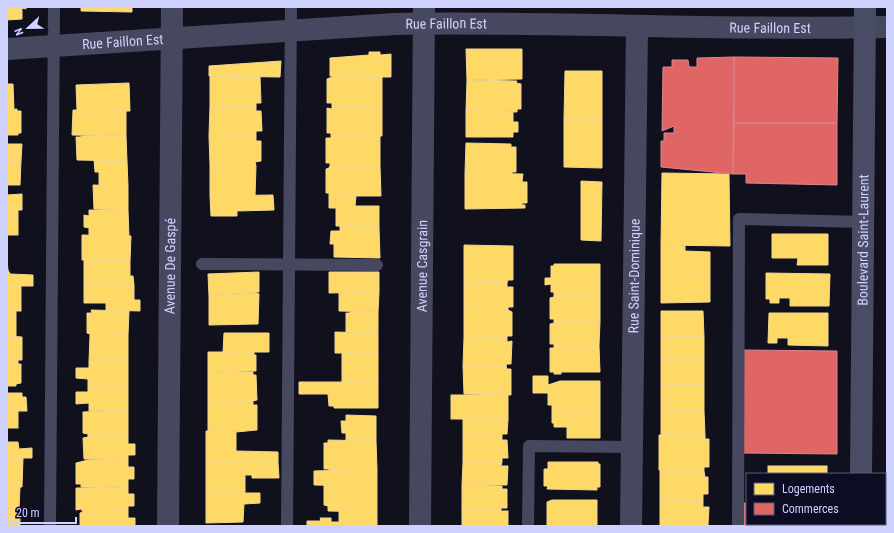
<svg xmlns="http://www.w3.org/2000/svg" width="894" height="533" viewBox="0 0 894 533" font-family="'Roboto Condensed',sans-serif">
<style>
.homes{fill:#ffd966;stroke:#f1d794}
.shops{fill:#e06666;stroke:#db8694}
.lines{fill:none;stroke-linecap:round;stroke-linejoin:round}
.service{stroke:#46485f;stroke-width:12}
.minor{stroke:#46485f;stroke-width:22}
.secondary{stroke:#484c65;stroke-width:22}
.labels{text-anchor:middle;stroke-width:4;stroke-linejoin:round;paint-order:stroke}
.street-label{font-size:14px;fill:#cfd1ff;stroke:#0c0c23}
</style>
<rect width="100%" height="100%" fill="#11111e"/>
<g class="homes">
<polygon points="7,7 26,7 26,9 22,8 22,11 7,11"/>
<polygon points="81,7 132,7 132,12 81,11"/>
<polygon points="7,11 22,11 22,19 7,20"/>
<polygon points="466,49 522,49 522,79 467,80"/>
<polygon points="369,52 380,52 380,55 391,54 391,77 332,77 332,76 330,76 330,58 369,55"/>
<polygon points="281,61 280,77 209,76 209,66"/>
<polygon points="565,71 602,71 602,119 564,119"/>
<polygon points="210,76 260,77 261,103 256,103 256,107 210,106"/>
<polygon points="332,77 382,77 382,106 332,107 332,103 327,103 327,79"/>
<polygon points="467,80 517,81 516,83 521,84 521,109 517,109 517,112 466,111"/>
<polygon points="129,83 130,111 82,112 82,110 77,110 76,85"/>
<polygon points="7,84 13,84 14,110 7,110"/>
<polygon points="210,106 256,107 256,111 261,111 262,131 256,131 256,136 209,136"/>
<polygon points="382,106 382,136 331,136 331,133 327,133 327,108 332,109 332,107"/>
<polygon points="17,109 17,111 21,111 21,133 18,133 18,135 7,135 7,110"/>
<polygon points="73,110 82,110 82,112 126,111 126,136 72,135"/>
<polygon points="466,111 513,112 513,122 518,122 518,132 513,132 513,137 466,137"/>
<polygon points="564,119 602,119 602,168 564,167"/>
<polygon points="81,136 126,136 127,161 77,160 76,137 81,137"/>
<polygon points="209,136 256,136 256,141 261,141 261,161 255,162 256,166 210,165"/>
<polygon points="331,136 380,136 380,166 330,166 330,163 326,163 326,138 331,138"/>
<polygon points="7,141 7,144 22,144 21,161 7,160"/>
<polygon points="466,143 511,144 511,147 516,147 516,172 512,172 512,174 465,173"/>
<polygon points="7,160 21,161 20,185 7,185"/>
<polygon points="94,160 127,161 128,186 99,185 99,172 95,172"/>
<polygon points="210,165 256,166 255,196 210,196"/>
<polygon points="330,166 380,166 381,196 329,196 329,193 326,193 326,169 329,168"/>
<polygon points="465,173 523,174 522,182 527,182 527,203 522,203 522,205 525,205 525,208 465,209"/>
<polygon points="662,173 729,174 730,246 661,245"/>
<polygon points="581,181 602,182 601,241 581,240"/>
<polygon points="93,185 128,186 128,210 94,209"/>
<polygon points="22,194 22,210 7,210 7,195"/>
<polygon points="273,195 274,210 237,211 237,216 211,216 210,196"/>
<polygon points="329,196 356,196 355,206 379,206 379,227 336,226 336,208 329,208"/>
<rect x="7" y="210" width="11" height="25"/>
<polygon points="89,210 128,210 129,236 89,236 89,228 84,227 84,215 89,216"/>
<polygon points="340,226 379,227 380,258 334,257 334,244 330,244 331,231 340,231"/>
<polygon points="772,234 828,234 828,265 797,265 798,258 772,258"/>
<polygon points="82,235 131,236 130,261 82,260"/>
<polygon points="464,245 513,246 513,280 508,280 507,283 464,282"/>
<polygon points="661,245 685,246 685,251 710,252 710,273 661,274"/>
<polygon points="84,260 130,261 130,276 133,276 134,285 84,285"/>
<polygon points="7,261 8,270 10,274 33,275 33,286 7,286"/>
<polygon points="554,264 600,264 600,297 554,297 554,292 551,292 551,284 545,285 545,278 551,278 551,266 554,266"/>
<polygon points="259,272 259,292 209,296 208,274"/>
<polygon points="329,272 379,272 379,292 329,293"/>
<polygon points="710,273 710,302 661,303 661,274"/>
<polygon points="766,273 830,274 829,306 790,306 790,298 779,298 779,303 770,303 770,299 766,299"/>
<polygon points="464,282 507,283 507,287 513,287 513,307 508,307 508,310 464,309"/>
<polygon points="84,285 134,285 134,300 140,300 140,311 106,310 106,303 84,303"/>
<rect x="7" y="286" width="14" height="25"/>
<polygon points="376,292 379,292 378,312 339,311 339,293"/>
<polygon points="255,293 259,294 258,324 209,325 209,296"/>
<polygon points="554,297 600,297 600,321 554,321 554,319 550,319 550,298"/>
<polygon points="464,309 508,310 512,312 512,336 507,336 507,339 464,338"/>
<polygon points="91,310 129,311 128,335 90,336 90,334 87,333 87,313 92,313"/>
<rect x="7" y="311" width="9" height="25"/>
<polygon points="661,311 703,311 704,337 661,336"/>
<polygon points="350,312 378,312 378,333 346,332 346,313 350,313"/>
<polygon points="769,313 828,313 828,346 788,345 788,338 777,338 777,343 768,343"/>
<polygon points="554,321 600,321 599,346 554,346 554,344 550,344 550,324 554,323"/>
<polygon points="335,332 378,333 378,353 335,353"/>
<polygon points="224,333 269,333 269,352 223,352"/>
<polygon points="128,335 128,361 89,361 90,336"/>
<polygon points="7,336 22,337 22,360 7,360"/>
<polygon points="661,336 704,337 704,361 661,361"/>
<polygon points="464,338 507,339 507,342 512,341 511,364 507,364 506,366 463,366"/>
<polygon points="554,346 599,346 600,372 561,372 561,374 554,374 554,372 550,372 550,348 554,348"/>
<polygon points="208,352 254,352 254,355 256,355 256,371 208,372"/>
<rect x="342" y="353" width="36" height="29"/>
<polygon points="7,360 18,360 18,364 21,364 21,383 16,384 16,386 7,386"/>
<polygon points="89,361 128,361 128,386 88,386 88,379 76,378 76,368 89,368"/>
<polygon points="661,361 704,361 704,385 661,384"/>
<polygon points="463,366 506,366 507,369 511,369 511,395 464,394"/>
<polygon points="208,372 253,372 253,375 256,375 257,400 253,401 253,403 208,401"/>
<polygon points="533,376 548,376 548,385 560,381 600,381 600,411 552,412 552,405 548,405 548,393 533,393"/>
<polygon points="299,382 378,382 378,408 334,408 334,406 329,406 328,394 299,394"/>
<polygon points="661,384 704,385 704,411 661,410"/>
<polygon points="88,386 128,386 128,410 89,411 89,403 76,404 76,392 88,392"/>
<polygon points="7,393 22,393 22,397 26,397 27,411 7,411"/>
<rect x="451" y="395" width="57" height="24"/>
<polygon points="208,401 253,403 253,405 257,405 257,430 236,432 208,431"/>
<polygon points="128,410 128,435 88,435 88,434 83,433 83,412"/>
<polygon points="661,410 704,411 705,435 661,435"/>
<rect x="7" y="411" width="11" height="17"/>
<polygon points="561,411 600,411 600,438 567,438 567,427 554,427 554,423 552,423 552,412"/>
<polygon points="346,415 376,416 376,441 346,440 346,433 342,433 341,421 346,421"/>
<polygon points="463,419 508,419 507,434 502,434 502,436 463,436"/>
<polygon points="206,431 236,432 236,451 278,452 278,462 206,462"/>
<polygon points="88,435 128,435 128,444 135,444 135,455 128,455 128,460 84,459 83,438 88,437"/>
<polygon points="659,435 705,435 705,439 709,439 709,467 704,467 704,471 659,470"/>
<polygon points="463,436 502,436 502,440 507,440 508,458 502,458 502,462 463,462"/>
<polygon points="328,440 376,441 377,469 329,471 329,469 324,469 324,443 328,443"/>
<polygon points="7,442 18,442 19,449 32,448 32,458 18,458 18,461 7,461"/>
<polygon points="18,458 23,458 22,487 7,487 7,461 18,461"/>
<polygon points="88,460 128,460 128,467 134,467 134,479 128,479 128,487 81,487 81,484 76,484 76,463"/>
<polygon points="206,462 278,462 279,478 252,478 252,475 245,475 245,493 206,493"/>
<polygon points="463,462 502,462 501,466 508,466 507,485 462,485"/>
<polygon points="548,462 598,462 598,464 600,464 600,487 597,487 597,490 547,489 548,486 544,486 544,469 548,469"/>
<rect x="768" y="466" width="59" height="8"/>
<polygon points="377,469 377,486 314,485 314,471"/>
<polygon points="660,470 704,471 705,477 708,477 708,494 703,494 703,501 660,500"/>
<polygon points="324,485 377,486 377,512 328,511 328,506 324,505"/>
<polygon points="462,485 502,486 502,489 507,489 507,508 501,508 501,511 462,511"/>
<polygon points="7,487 20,487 19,509 16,510 16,511 7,511"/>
<polygon points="128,487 128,494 134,494 134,506 128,506 128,511 83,512 81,509 76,510 76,488"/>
<polygon points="206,493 260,493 260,503 244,504 243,522 206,523"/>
<polygon points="552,500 597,500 597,526 547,526 547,502"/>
<polygon points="660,500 703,501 703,507 709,507 708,525 660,526"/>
<polygon points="7,511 16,511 16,513 20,513 20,526 7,526"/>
<polygon points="128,511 128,518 135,518 135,526 80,526 80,513 83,512"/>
<polygon points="339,511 377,512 377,526 307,526 307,521 321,521 320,518 331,518 331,522 339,522"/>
<rect x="462" y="511" width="46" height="15"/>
</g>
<g class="shops">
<polygon points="734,57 838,58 837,123 734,123"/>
<polygon points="734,57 733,174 661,167 661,141 664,141 664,133 674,133 674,126 662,131 663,67 672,67 672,60 688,60 689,67 697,67 697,58"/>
<polygon points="734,123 837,123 837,185 746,183 746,174 733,174"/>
<polygon points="742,350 837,351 837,454 742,453"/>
<polygon points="744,503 747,503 747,524 836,524 836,526 744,526"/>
</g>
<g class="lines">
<g class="service">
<polyline points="202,264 377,265"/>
<polyline points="50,526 54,7"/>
<polyline points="287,526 291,7"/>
<polyline points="528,526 529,446 632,447"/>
<polyline points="738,526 739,219 864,222"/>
</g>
<g class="minor">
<path id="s1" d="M7,49L395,24C559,21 723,31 887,27"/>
<path id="s2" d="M168,526L172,7"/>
<path id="s3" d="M420,526L424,7"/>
<path id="s4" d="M631,526L637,26"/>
</g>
<g class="secondary">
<path id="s5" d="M861,474L865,7"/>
<polyline points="861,526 861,524"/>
</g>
</g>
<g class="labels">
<g class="street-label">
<text dy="5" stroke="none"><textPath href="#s1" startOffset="440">Rue Faillon Est</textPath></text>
<text dy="5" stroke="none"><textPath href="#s1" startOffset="764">Rue Faillon Est</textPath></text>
<text dy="5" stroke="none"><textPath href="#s1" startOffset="116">Rue Faillon Est</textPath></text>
<text dy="5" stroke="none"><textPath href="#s5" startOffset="234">Boulevard Saint-Laurent</textPath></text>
<text dy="5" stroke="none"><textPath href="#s2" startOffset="260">Avenue De Gaspé</textPath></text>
<text dy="5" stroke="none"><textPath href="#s3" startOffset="260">Avenue Casgrain</textPath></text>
<text dy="5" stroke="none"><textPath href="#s4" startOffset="250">Rue Saint-Dominique</textPath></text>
</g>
</g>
<rect width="894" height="533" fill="none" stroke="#cfd1ff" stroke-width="16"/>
<rect x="746" y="473" width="140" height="52" fill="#0c0c23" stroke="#5a5b7b"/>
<rect x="754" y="483" width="20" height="12" fill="#ffd966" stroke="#5a5b7b"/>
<text x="782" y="493" font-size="12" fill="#cfd1ff">Logements</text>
<rect x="754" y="503" width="20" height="12" fill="#e06666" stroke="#5a5b7b"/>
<text x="782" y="513" font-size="12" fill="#cfd1ff">Commerces</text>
<g transform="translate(28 28) rotate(248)" stroke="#0c0c23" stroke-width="3" paint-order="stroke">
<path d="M0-3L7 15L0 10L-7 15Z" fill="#cfd1ff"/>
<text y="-6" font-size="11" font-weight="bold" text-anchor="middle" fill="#cfd1ff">N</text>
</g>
<path d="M10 517v6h66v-6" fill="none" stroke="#cfd1ff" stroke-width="2"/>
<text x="16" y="517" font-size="12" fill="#cfd1ff" stroke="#0c0c23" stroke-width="3" paint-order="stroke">20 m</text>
</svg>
